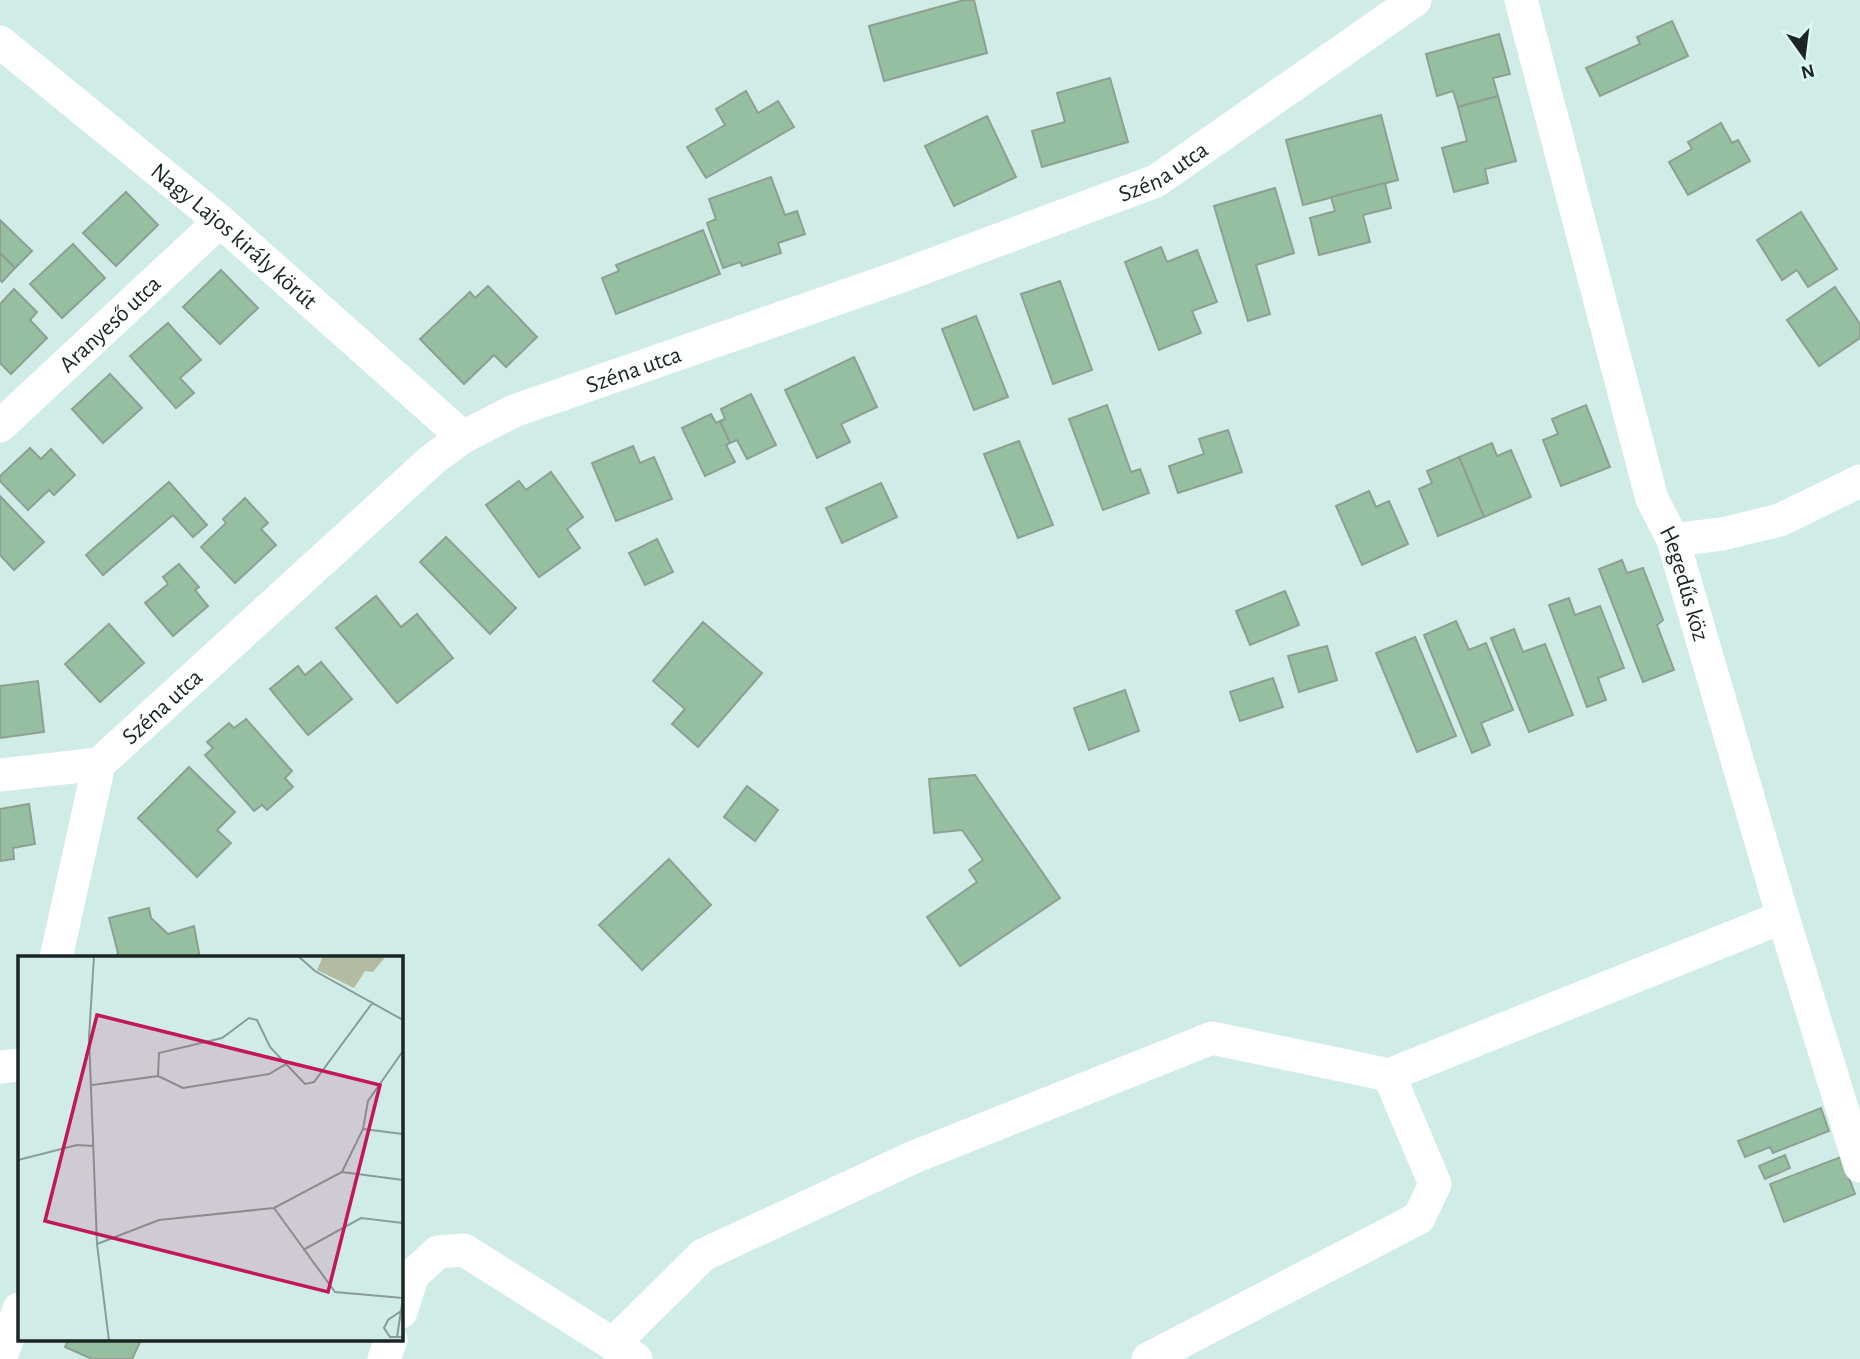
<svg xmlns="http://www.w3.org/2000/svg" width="1860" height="1359" viewBox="0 0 1860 1359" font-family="'Alegreya Sans',sans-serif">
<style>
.building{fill:#96bea0;stroke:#8da092;stroke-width:2}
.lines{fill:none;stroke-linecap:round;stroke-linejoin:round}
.minor{stroke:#fff;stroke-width:33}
.labels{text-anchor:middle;stroke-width:5;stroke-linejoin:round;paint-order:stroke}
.street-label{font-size:24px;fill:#1b2624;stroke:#ddf9f4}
.inset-road{fill:none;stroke:#889d99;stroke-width:2}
.view{fill:#c2185b;fill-opacity:0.15;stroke:#c2185b;stroke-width:3.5}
.inset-edge{fill:none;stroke:#1b2624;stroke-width:3.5}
</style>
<rect width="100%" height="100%" fill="#d0ece7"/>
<g class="building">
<polygon points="964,0 974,0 987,53 884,81 869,26"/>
<polygon points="1672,21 1688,56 1600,96 1586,68 1640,44 1637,37"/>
<polygon points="1499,34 1510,74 1493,78 1498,96 1458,107 1453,91 1437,96 1426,54"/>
<polygon points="1110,78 1128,142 1042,167 1032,131 1065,122 1057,93"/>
<polygon points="746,91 758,113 778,101 794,127 706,178 687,147 725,125 716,109"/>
<polygon points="1498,96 1516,161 1485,169 1488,183 1454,192 1442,148 1467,141 1458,107"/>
<polygon points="1381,115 1398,180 1303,205 1286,140"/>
<polygon points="987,116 1016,177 954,206 925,146"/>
<polygon points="1721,123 1732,143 1738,140 1750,161 1688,195 1669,162 1692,149 1688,142"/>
<polygon points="771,177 785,215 797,211 805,234 778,243 781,253 742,266 740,262 723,268 707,223 716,219 709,199"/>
<polygon points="1385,183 1391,208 1363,215 1370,242 1319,255 1310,218 1335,211 1331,197"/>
<polygon points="1275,188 1294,253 1256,265 1270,314 1248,321 1214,206"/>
<polygon points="126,192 158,225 116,266 83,233"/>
<polygon points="1801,212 1837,269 1808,287 1797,270 1782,280 1757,240"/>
<polygon points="0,220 32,251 15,268 0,253"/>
<polygon points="703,230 720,274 616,314 602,278 619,271 616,265"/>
<polygon points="73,244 105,278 62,318 30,284"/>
<polygon points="1161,247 1167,262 1197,250 1217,302 1192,311 1201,333 1159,350 1125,262"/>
<polygon points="0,253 15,268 2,282 0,280"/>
<polygon points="221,270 258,308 220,344 183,307"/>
<polygon points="1060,281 1092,370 1053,384 1021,294"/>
<polygon points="488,286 537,337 506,367 494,355 464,384 420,339 470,292 475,298"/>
<polygon points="1835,287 1860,324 1860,338 1819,366 1787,320"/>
<polygon points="14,289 37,312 30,320 47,338 11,374 0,363 0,304"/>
<polygon points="976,316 1008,397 974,410 942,329"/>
<polygon points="168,323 201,360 180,378 194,393 176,408 130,356"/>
<polygon points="854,357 877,407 841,424 850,442 817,458 785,390"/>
<polygon points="110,374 142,408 103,443 72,409"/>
<polygon points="751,394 776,445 747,459 737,440 730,443 720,421 725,419 721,409"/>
<polygon points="1107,405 1131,472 1140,469 1149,493 1103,510 1069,419"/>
<polygon points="1586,405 1610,467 1561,486 1543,440 1558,434 1552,419"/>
<polygon points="711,414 716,423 720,421 730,443 726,445 735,462 705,476 682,428"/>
<polygon points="1228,430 1242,472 1178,493 1169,466 1204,454 1199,439"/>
<polygon points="1019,441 1053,525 1018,538 984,454"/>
<polygon points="1492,443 1497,456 1511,450 1531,497 1484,517 1459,457"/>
<polygon points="633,446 640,463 654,457 672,499 616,521 592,463"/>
<polygon points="30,448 41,459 51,449 75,475 54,495 49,490 28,510 0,481 0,476"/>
<polygon points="1459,457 1484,517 1438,536 1419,489 1432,483 1427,471"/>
<polygon points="551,472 583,517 567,529 580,548 539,577 486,505 519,481 526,490"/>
<polygon points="169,482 207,525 193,537 173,515 103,575 86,555"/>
<polygon points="881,483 897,517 842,543 826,508"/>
<polygon points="1369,491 1376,507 1389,501 1408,544 1362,565 1336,506"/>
<polygon points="0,496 44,542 14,570 0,555"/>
<polygon points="245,498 268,523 261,529 276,545 235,583 201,547 226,523 223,519"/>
<polygon points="446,537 516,608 490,634 420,562"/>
<polygon points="657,539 673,572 645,585 629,553"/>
<polygon points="1622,560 1627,573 1643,568 1663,620 1657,625 1674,670 1643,682 1599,569"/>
<polygon points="179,564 199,587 195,590 208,606 173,636 145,603 168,584 163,577"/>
<polygon points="1285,591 1299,625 1250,645 1236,611"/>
<polygon points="376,596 401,627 417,614 453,658 397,703 336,628"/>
<polygon points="1569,598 1575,615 1600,606 1624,668 1598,678 1606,700 1587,707 1549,605"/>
<polygon points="1456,621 1469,650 1486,643 1513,710 1481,723 1490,745 1472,753 1424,635"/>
<polygon points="703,622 762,673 698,747 672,724 685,709 653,681"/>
<polygon points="109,624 144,663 100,702 65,664"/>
<polygon points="1514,629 1523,652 1545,644 1573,715 1529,732 1491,638"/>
<polygon points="1415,637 1456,736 1417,752 1376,653"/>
<polygon points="1327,646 1337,680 1299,692 1288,656"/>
<polygon points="321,662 352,699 308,735 270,689 298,666 305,675"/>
<polygon points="1273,678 1283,707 1240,721 1230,692"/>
<polygon points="38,681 44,732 0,738 0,686"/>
<polygon points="1125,690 1139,731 1089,750 1074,708"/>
<polygon points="246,719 292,771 285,778 293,787 267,810 262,805 254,811 205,755 213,748 207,742 229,723 234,728"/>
<polygon points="189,767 235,812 217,830 231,843 197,877 138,818"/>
<polygon points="975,775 1060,898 960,966 927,917 977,882 969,870 983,860 962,830 934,833 929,779"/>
<polygon points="747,786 778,810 755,841 724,817"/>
<polygon points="29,804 35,844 13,848 14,859 0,861 0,809"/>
<polygon points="669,859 711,905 642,970 599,925"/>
<polygon points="149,908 151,918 168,934 194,926 200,958 114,958 118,953 109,918"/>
<polygon points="1821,1108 1829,1131 1773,1153 1770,1147 1745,1157 1738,1141"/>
<polygon points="1785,1155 1790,1168 1765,1179 1759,1166"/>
<polygon points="1841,1157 1855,1194 1784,1222 1770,1184"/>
<polygon points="68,1340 141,1340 132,1359 92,1359 65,1347"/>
</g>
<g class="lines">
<g class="minor">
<path id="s1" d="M1521,0L1652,499L1673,540L1783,917L1860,1166"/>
<path id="s2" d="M0,42L220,221L463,437"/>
<path id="s3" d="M0,426L220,221"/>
<polyline points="1673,540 1722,534 1780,520 1860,481"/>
<polyline points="0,775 99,764"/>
<path id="s4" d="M56,958L99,764L433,459L463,437L514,411L899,277L1156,181L1415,0"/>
<polyline points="0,1067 19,1065"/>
<polyline points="401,1312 413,1275 438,1252 464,1250 613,1344"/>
<polyline points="0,1359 19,1309"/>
<polyline points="384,1359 391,1340"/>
<polyline points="636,1359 613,1344 703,1255 914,1157 1212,1038 1389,1075 1783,917"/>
<polyline points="1148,1359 1419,1218 1435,1184 1389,1075"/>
</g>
</g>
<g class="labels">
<g class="street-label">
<text dy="8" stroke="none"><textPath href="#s4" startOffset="1438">Széna utca</textPath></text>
<text dy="8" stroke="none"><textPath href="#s2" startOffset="304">Nagy Lajos király körút</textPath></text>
<text dy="8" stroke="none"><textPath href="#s3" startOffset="150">Aranyeső utca</textPath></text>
<text dy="8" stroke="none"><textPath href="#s4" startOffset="872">Széna utca</textPath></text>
<text dy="8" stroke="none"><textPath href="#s1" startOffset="607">Hegedűs köz</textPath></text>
<text dy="8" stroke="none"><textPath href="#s4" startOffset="284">Széna utca</textPath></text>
</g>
</g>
<g transform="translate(18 956)">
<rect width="385" height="385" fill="#d0ece7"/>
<path d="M305,0H368L355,16L347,15L336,32L299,14Z" fill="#b3bca0"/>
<path class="inset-road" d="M76,0L71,81L79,288L91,385M280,0L297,15L385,64M268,108L287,128L296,126L355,46M74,129L140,120L141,97L204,82L231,62L239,64L252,91L268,108L251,118L165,132L140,120M345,173L385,178M0,204L59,189L76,190M324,216L385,224M256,252L317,336L385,342M79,288L141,264L256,252L324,216L345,173L350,145L385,95M285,294L343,262L385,267M383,355L370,364L366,372L372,381H385M379,381L385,342"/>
<path class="view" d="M79,59L362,129L310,336L27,265Z"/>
<rect width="385" height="385" class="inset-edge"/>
</g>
<g transform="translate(1804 56) rotate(166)" stroke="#ddf9f4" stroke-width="5" paint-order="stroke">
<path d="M0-5L12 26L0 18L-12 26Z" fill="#1b2624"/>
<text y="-10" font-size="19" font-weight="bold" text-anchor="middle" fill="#1b2624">N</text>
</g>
</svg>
